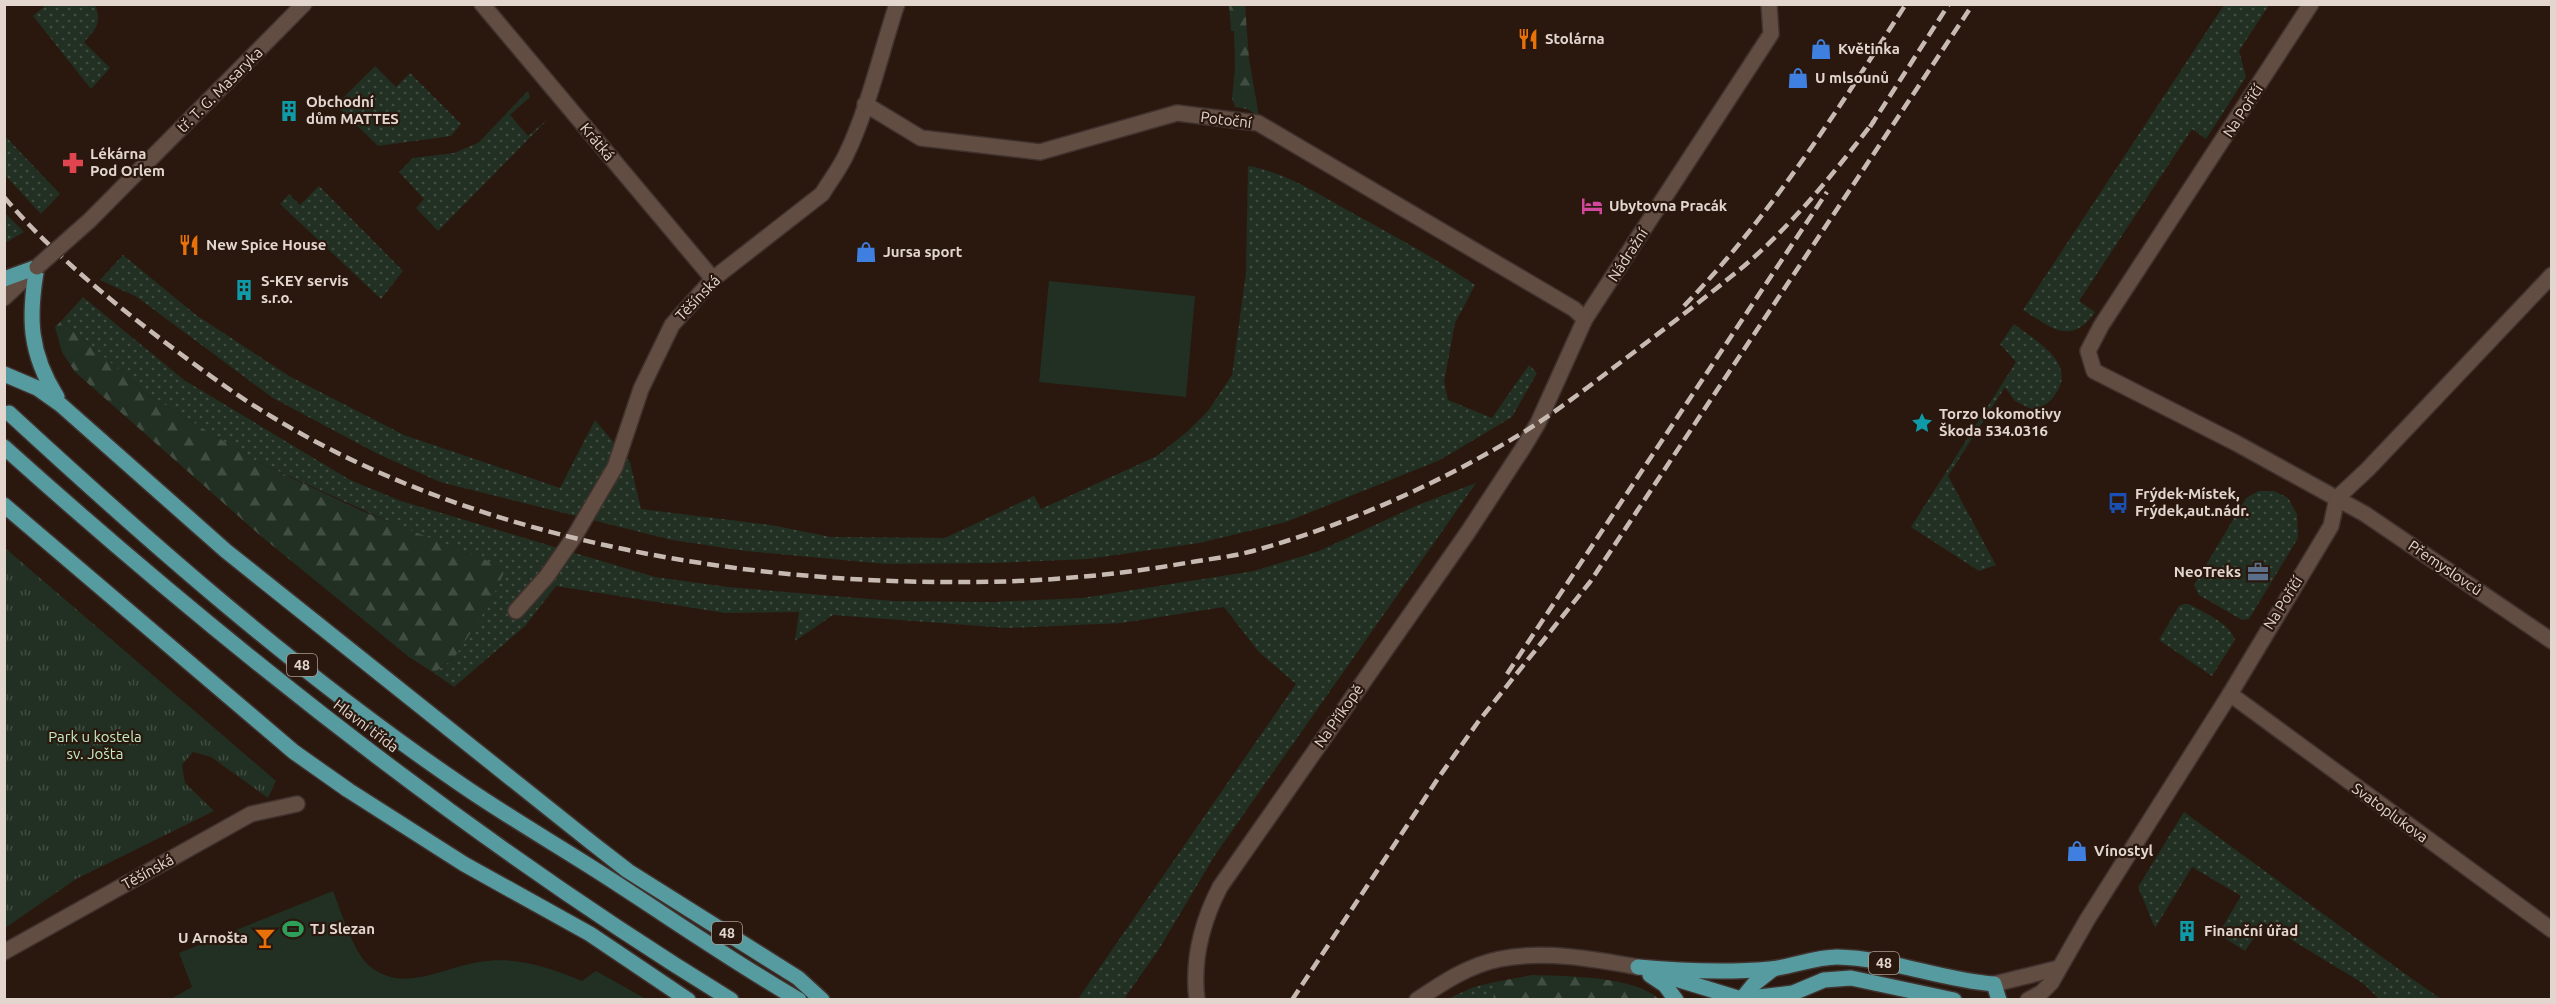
<svg xmlns="http://www.w3.org/2000/svg" width="2556" height="1004" viewBox="0 0 2556 1004" font-family="Ubuntu,sans-serif">
<style>
.grass{fill:url(#grass-dots)}
.forest{fill:url(#forest-firs)}
.park{fill:url(#park-tufts)}
.pitch{fill:#213022}
.lines{fill:none;stroke-linecap:round;stroke-linejoin:round}
.minor-casing{stroke:#40322e;stroke-width:18}
.major-casing{stroke:#40322e;stroke-width:18}
.minor{stroke:#624d43;stroke-width:15}
.major{stroke:#559b9f;stroke-width:15}
.rail{stroke:#c7bab3;stroke-width:4.5;stroke-dasharray:12 6;stroke-linecap:butt}
.minor-bridge-casing{stroke:#40322e;stroke-width:18;stroke-linecap:butt}
.minor-bridge{stroke:#624d43;stroke-width:15}
.labels{text-anchor:middle;stroke-width:4.5;stroke-linejoin:round;paint-order:stroke}
.shield{fill:#2a180f;stroke:#ab9d95;stroke-width:1.5}
.shield-label{font-size:14px;font-weight:bold;fill:#e2d6cf}
.poi-label{font-size:15px;font-weight:bold;fill:#e2d6cf;stroke:#2a180f;text-anchor:start}
.street-label{font-size:15px;fill:#e2d6cf;stroke:#2a180f}
.park-label{font-size:15px;fill:#c2efc4;stroke:#2a180f}
</style>
<defs>
<pattern id="grass-dots" width="8" height="8" patternUnits="userSpaceOnUse" patternTransform="scale(1.5)"><rect width="8" height="8" fill="#213022"/><path d="M2 2h.1M6 6h.1" fill="none" stroke="#414d41" stroke-width="1.8" stroke-linecap="round"/></pattern>
<pattern id="forest-firs" width="22" height="20" patternUnits="userSpaceOnUse" patternTransform="scale(1.5)"><rect width="22" height="20" fill="#213022"/><path d="M5 1l3.5 6h-7zM16 11l3.5 6h-7z" fill="#414d41"/></pattern>
<pattern id="park-tufts" width="24" height="20" patternUnits="userSpaceOnUse" patternTransform="scale(1.5)"><rect width="24" height="20" fill="#213022"/><path d="M3 7l-1-3M5 7V3M7 7l1-3M15 17l-1-3M17 17v-4M19 17l1-3" fill="none" stroke="#414d41"/></pattern>
</defs>
<rect width="100%" height="100%" fill="#2a180f"/>
<g class="grass">
<path d="M47,4L95,5C102,22 96,30 84,42L110,68L91,89L33,16Z"/>
<path d="M2224,5H2269L2239,51L2246,77L2206,139L2192,129L2079,301L2095,312C2071,347 2050,327 2023,310Z"/>
<polygon points="375,66 396,87 410,73 461,124 451,136 378,146 336,105"/>
<polygon points="528,91 530,97 510,115 528,136 548,119 438,231 416,208 424,199 399,172 413,158 454,153 478,143"/>
<polygon points="4,135 60,194 41,214 5,175"/>
<path d="M1248,166C1286,172 1322,196 1356,215C1396,237 1437,259 1475,285L1455,323L1444,382L1448,400L1492,418L1529,365L1537,373L1512,417L1440,460L1286,522L1199,543L1088,559L992,563L886,564L746,551L672,540L440,482L376,453L273,398L137,297L100,280L123,255L196,315L289,376L404,435L560,488L595,420L630,462L641,509L771,525L831,537L945,538L1034,496L1041,509L1157,456L1188,431L1208,411L1232,375L1246,273Z"/>
<polygon points="319,186 403,271 381,299 280,204 289,194 300,205"/>
<polygon points="4,212 24,232 5,243 4,243"/>
<polygon points="83,297 184,380 350,480 401,501 655,577 728,587 893,601 992,602 1082,598 1254,571 1319,551 1418,505 1476,483 1215,855 1159,949 1124,999 1078,999 1296,684 1259,652 1224,607 1121,623 1008,628 833,615 795,641 799,612 725,613 556,586 525,626 454,687 434,673 454,658 405,529 256,461 144,392 62,320"/>
<path d="M2014,324C2034,340 2076,361 2057,392C2050,403 2044,408 2031,409L2015,401L2005,387L1948,476L1996,565L1979,571L1911,527L2016,362L2000,344Z"/>
<polygon points="2259,491 2274,491 2288,498 2297,514 2298,533 2298,538 2249,619 2242,620 2199,595 2194,585 2246,498"/>
<path d="M2184,604H2189C2204,613 2230,623 2235,640L2212,676L2159,640L2179,606Z"/>
<polygon points="2184,812 2404,973 2441,999 2379,999 2364,984 2264,923 2245,951 2218,934 2241,896 2192,867 2155,928 2138,887"/>
<polygon points="1495,982 1493,999 1445,1000 1474,987"/>
</g>
<g class="forest">
<polygon points="1229,5 1245,5 1249,59 1259,116 1247,109 1235,107 1232,98 1235,68 1234,31 1231,31"/>
<polygon points="62,320 144,392 256,461 362,511 506,568 489,605 454,658 434,673 409,657 262,537 75,372 62,352 55,327"/>
<path d="M1532,975C1564,976 1635,976 1659,999H1493L1495,982Z"/>
</g>
<polygon class="park" points="5,548 276,781 268,798 211,757 193,752 182,765 185,783 214,811 76,879 5,928"/>
<g class="pitch">
<polygon points="1049,281 1195,296 1186,397 1039,382"/>
<path d="M333,891C342,913 353,954 372,968C406,993 444,967 479,962C515,956 548,967 582,981L596,971L646,999H171L192,987L179,953Z"/>
</g>
<g class="lines">
<defs>
<g id="minor">
<polyline points="482,4 713,279"/>
<polyline points="2311,4 2101,326 2088,351 2094,371 2236,443 2365,514 2552,641"/>
<polyline points="865,104 921,138 1040,152 1177,113 1258,123 1574,309 1585,319"/>
<polyline points="90,220 304,4"/>
<polyline points="4,298 37,267"/>
<path d="M516,611L547,576L574,537L615,467L641,389L672,325L713,279L822,194C830,181 840,168 846,155C868,110 881,52 897,4"/>
<polyline points="2230,694 2552,930"/>
<polyline points="4,952 251,814 297,804"/>
<polyline points="1994,984 2059,968"/>
<path d="M1197,1000C1192,960 1202,922 1220,887L1468,532L1523,448L1538,423L1585,319L1771,34L1769,4"/>
<path d="M1417,1000C1442,983 1469,965 1500,959C1544,950 1594,959 1638,967"/>
<polyline points="2028,1000 2041,993 2051,983 2087,920 2230,694 2331,526 2337,498 2368,469 2552,275"/>
</g>
<g id="major">
<path d="M37,267C28,317 29,353 57,397"/>
<polyline points="4,279 37,267"/>
<polyline points="4,374 37,388 61,405 226,551 592,843 628,871 798,978 822,1000"/>
<path d="M9,413C151,544 297,672 456,781C509,818 566,850 619,885C679,924 737,964 799,1000"/>
<path d="M4,447C231,651 471,840 731,1000"/>
<polyline points="4,505 294,752 348,790 464,864 590,934 688,1000"/>
<path d="M1638,967C1682,971 1725,973 1770,969C1792,967 1814,957 1837,957C1890,958 1941,980 1994,984L1999,1000"/>
<polyline points="1650,975 1665,985 1676,1000"/>
<polyline points="1666,976 1741,999 1793,993 1824,980 1851,978 1954,1000"/>
<polyline points="1741,1000 1754,984 1773,969"/>
</g>
</defs>
<use href="#minor" class="minor-casing"/>
<use href="#major" class="major-casing"/>
<use href="#minor" class="minor"/>
<use href="#major" class="major"/>
<g class="rail">
<polyline points="1870,127 1949,4"/>
<path d="M4,197C50,251 106,297 162,340C198,367 235,395 274,418C467,535 721,581 945,582C1026,583 1106,577 1186,563C1208,559 1231,557 1253,551C1346,525 1436,485 1519,435C1555,413 1588,387 1621,362C1663,330 1704,299 1744,266C1794,223 1834,173 1874,121"/>
<path d="M1684,306C1771,216 1838,109 1906,4"/>
<polyline points="1507,674 1827,192"/>
<polyline points="1292,1000 1439,777 1478,722 1590,582 1973,4"/>
</g>
<defs>
<polyline id="minor-bridge" points="37,267 90,220"/>
</defs>
<use href="#minor-bridge" class="minor-bridge-casing"/>
<use href="#minor-bridge" class="minor-bridge"/>
</g>
<defs>
<symbol id="restaurant-bare" viewBox="-9 -9 18 18"><path d="M-5-6h1v4h1v-4h1v4h1v-4h1v5L-1.5 .5V6h-2V.5L-5-1ZM5-6V6H3V1.5H1.5Q1.5-4 5-6Z" fill="#e8710a" stroke="#2a180f" stroke-width="2.5" paint-order="stroke"/></symbol>
<symbol id="shop-bare" viewBox="-9 -9 18 18"><path d="M-5-2.5h2.3a2.7 3.5 0 0 1 5.4 0H5L5.5 6h-11ZM-1.5-2.5h3a1.5 2.3 0 0 0-3 0Z" fill="#3f7fe0" stroke="#2a180f" stroke-width="2.5" paint-order="stroke"/></symbol>
<symbol id="building-bare" viewBox="-9 -9 18 18"><path d="M-4-6H4V6H1V3H-1V6H-4ZM-2.5-4.3h1.7v1.8h-1.7ZM.8-4.3h1.7v1.8H.8ZM-2.5-1h1.7V.8h-1.7ZM.8-1h1.7V.8H.8Z" fill="#0f9aa8" stroke="#2a180f" stroke-width="2.5" paint-order="stroke"/></symbol>
<symbol id="pharmacy-bare" viewBox="-9 -9 18 18"><path d="M-2-6h4v4h4v4h-4v4h-4v-4h-4v-4h4Z" fill="#e0444e" stroke="#2a180f" stroke-width="2.5" paint-order="stroke"/></symbol>
<symbol id="hotel-bare" viewBox="-9 -9 18 18"><path d="M-6-4.5h1.5V1H6V5H4.5V3h-9V5H-6ZM-4 0a1.8 1.8 0 1 1 3.6 0ZM.5 0V-2.5h3Q6-2.5 6 0Z" fill="#d1479c" stroke="#2a180f" stroke-width="2.5" paint-order="stroke"/></symbol>
<symbol id="sight-bare" viewBox="-9 -9 18 18"><path d="M0-6L1.8-2.2L6-1.7L2.9 1.2L3.7 5.4L0 3.3L-3.7 5.4L-2.9 1.2L-6-1.7L-1.8-2.2Z" fill="#0f9aa8" stroke="#2a180f" stroke-width="2.5" paint-order="stroke"/></symbol>
<symbol id="bus-bare" viewBox="-9 -9 18 18"><path d="M-5-6H5V4H4V6H2V4H-2V6H-4V4H-5ZM-3.5-4V0h7V-4ZM-3.5 1.2v1.5H-2V1.2ZM2 1.2v1.5H3.5V1.2Z" fill="#1a4fb4" stroke="#2a180f" stroke-width="2.5" paint-order="stroke"/></symbol>
<symbol id="office-bare" viewBox="-9 -9 18 18"><path d="M-6-3h4V-5.5h4V-3h4V5H-6ZM-1-4.5V-3h2v-1.5ZM-6 0V1H6V0Z" fill="#5c6f8a" stroke="#2a180f" stroke-width="2.5" paint-order="stroke"/></symbol>
<symbol id="stadium-bare" viewBox="-9 -9 18 18"><path d="M0-5a6.5 5 0 1 0 0 10a6.5 5 0 1 0 0-10ZM-3.5-1.8h7v3.6h-7Z" fill="#2e9e5b" stroke="#2a180f" stroke-width="2.5" paint-order="stroke"/></symbol>
<symbol id="bar-bare" viewBox="-9 -9 18 18"><path d="M-6-5H6L.8 .8V4.5H3.5V6h-7V4.5H-.8V.8Z" fill="#e8710a" stroke="#2a180f" stroke-width="2.5" paint-order="stroke"/></symbol>
</defs>
<g fill-rule="evenodd">
<use href="#restaurant-bare" x="1513" y="24" width="30" height="30"/>
<use href="#shop-bare" x="1806" y="34" width="30" height="30"/>
<use href="#shop-bare" x="1783" y="63" width="30" height="30"/>
<use href="#building-bare" x="274" y="96" width="30" height="30"/>
<use href="#pharmacy-bare" x="58" y="148" width="30" height="30"/>
<use href="#hotel-bare" x="1577" y="191" width="30" height="30"/>
<use href="#restaurant-bare" x="174" y="230" width="30" height="30"/>
<use href="#shop-bare" x="851" y="237" width="30" height="30"/>
<use href="#building-bare" x="229" y="275" width="30" height="30"/>
<use href="#sight-bare" x="1907" y="408" width="30" height="30"/>
<use href="#bus-bare" x="2103" y="488" width="30" height="30"/>
<use href="#office-bare" x="2243" y="557" width="30" height="30"/>
<use href="#shop-bare" x="2062" y="836" width="30" height="30"/>
<use href="#stadium-bare" x="278" y="914" width="30" height="30"/>
<use href="#building-bare" x="2172" y="916" width="30" height="30"/>
<use href="#bar-bare" x="250" y="923" width="30" height="30"/>
</g>
<g class="labels">
<g class="shield">
<rect x="287" y="654" width="30" height="22" rx="4.5"/>
<rect x="712" y="922" width="30" height="22" rx="4.5"/>
<rect x="1869" y="952" width="30" height="22" rx="4.5"/>
</g>
<g class="shield-label">
<text x="302" y="670">48</text>
<text x="727" y="938">48</text>
<text x="1884" y="968">48</text>
</g>
<g class="poi-label">
<text x="1545" y="44">Stolárna</text>
<text x="1838" y="54">Květinka</text>
<text x="1815" y="83">U mlsounů</text>
<text x="306" y="107">Obchodní<tspan x="306" dy="17">dům MATTES</tspan></text>
<text x="90" y="159">Lékárna<tspan x="90" dy="17">Pod Orlem</tspan></text>
<text x="1609" y="211">Ubytovna Pracák</text>
<text x="206" y="250">New Spice House</text>
<text x="883" y="257">Jursa sport</text>
<text x="261" y="286">S-KEY servis<tspan x="261" dy="17">s.r.o.</tspan></text>
<text x="1939" y="419">Torzo lokomotivy<tspan x="1939" dy="17">Škoda 534.0316</tspan></text>
<text x="2135" y="499">Frýdek-Místek,<tspan x="2135" dy="17">Frýdek,aut.nádr.</tspan></text>
<text x="2241" y="577" text-anchor="end">NeoTreks</text>
<text x="2094" y="856">Vínostyl</text>
<text x="310" y="934">TJ Slezan</text>
<text x="2204" y="936">Finanční úřad</text>
<text x="248" y="943" text-anchor="end">U Arnošta</text>
</g>
<g class="street-label">
<text transform="translate(220 90) rotate(-45)" y="5">tř. T. G. Masaryka</text>
<text transform="translate(2243 111) rotate(-57)" y="5">Na Poříčí</text>
<text transform="translate(1226 120) rotate(7)" y="5">Potoční</text>
<text transform="translate(597 142) rotate(50)" y="5">Krátká</text>
<text transform="translate(1628 255) rotate(-57)" y="5">Nádražní</text>
<text transform="translate(698 298) rotate(-46)" y="5">Těšínská</text>
<text transform="translate(2445 568) rotate(34)" y="5">Přemyslovců</text>
<text transform="translate(2283 603) rotate(-58)" y="5">Na Poříčí</text>
<text transform="translate(1339 716) rotate(-55)" y="5">Na Příkopě</text>
<text transform="translate(366 726) rotate(37)" y="5">Hlavní třída</text>
<text transform="translate(2390 813) rotate(36)" y="5">Svatoplukova</text>
<text transform="translate(148 872) rotate(-29)" y="5">Těšínská</text>
</g>
<g class="park-label">
<text x="95" y="742">Park u kostela<tspan x="95" dy="17">sv. Jošta</tspan></text>
</g>
</g>
<rect width="2556" height="1004" fill="none" stroke="#e2d6cf" stroke-width="12"/>
</svg>
